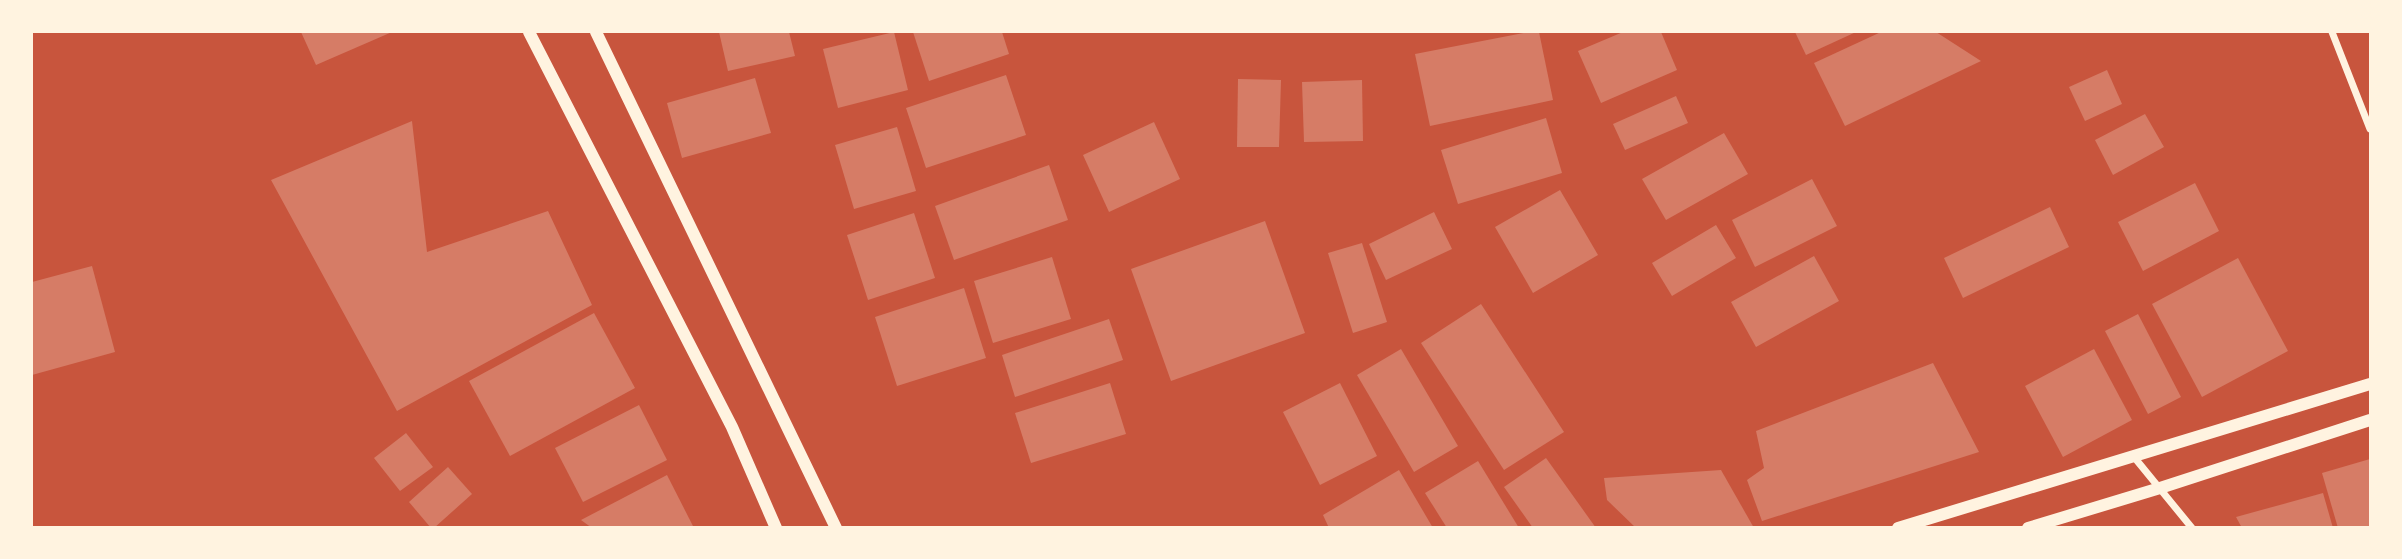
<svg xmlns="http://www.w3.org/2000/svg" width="2402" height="559" viewBox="0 0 2402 559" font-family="'PT Sans',sans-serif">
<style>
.building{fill:#d67c66}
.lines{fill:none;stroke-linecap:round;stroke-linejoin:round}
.minor{stroke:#fff3e0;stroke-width:7}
.tertiary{stroke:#fff3e0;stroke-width:12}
</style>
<rect width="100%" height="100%" fill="#c8553d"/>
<g class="building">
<polygon points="301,32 392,32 316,65"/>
<polygon points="719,32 789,32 795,56 728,71"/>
<polygon points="894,32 908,90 838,108 823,49"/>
<polygon points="913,32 1002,32 1009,54 929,81"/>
<polygon points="1529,32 1539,32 1553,100 1430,126 1415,54"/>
<polygon points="1623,32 1661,32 1677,70 1601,103 1578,51"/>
<polygon points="1795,32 1856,32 1806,55"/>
<polygon points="1881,32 1936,32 1981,61 1845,126 1814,63"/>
<polygon points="2107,70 2122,104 2085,121 2069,87"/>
<polygon points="1006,75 1026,135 926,168 906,108"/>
<polygon points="755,78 771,133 682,158 667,103"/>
<polygon points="1238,79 1281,80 1279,147 1237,147"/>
<polygon points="1362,80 1363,141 1304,142 1302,82"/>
<polygon points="1676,96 1688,123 1625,150 1613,124"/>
<polygon points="2145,114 2164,147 2113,175 2095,140"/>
<polygon points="1546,118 1562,173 1458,204 1441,150"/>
<polygon points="412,121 427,252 548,211 592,305 397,411 271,180"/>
<polygon points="1154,122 1180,179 1109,212 1083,155"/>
<polygon points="897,127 916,191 854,209 835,145"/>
<polygon points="1724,133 1748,174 1666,220 1642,179"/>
<polygon points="1049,165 1068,220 954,260 935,206"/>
<polygon points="1812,179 1837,226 1755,267 1732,220"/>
<polygon points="2195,183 2219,231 2143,271 2118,222"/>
<polygon points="1560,190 1598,255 1533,293 1495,227"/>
<polygon points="2050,207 2069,247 1963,298 1944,258"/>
<polygon points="1434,212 1452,249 1386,280 1369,244"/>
<polygon points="914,213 935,278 868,300 847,235"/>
<polygon points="1265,221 1305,333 1171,381 1131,269"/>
<polygon points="1716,225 1736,258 1672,296 1652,263"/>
<polygon points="1362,243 1387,322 1353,333 1328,253"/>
<polygon points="1814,256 1839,301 1756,347 1731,302"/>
<polygon points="1052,257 1071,319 993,343 974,281"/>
<polygon points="2238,258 2288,351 2202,397 2152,304"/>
<polygon points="92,266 115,352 32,375 32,282"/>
<polygon points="964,288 986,358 897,386 875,317"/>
<polygon points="1481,304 1564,432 1504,470 1421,343"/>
<polygon points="594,313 635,388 510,456 469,381"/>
<polygon points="2138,314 2181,397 2148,414 2105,331"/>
<polygon points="1109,319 1123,360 1015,397 1002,355"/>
<polygon points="1401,349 1458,446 1414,472 1357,375"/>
<polygon points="2094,349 2132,420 2063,457 2025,386"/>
<polygon points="1933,363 1979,452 1762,521 1747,480 1764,468 1756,431"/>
<polygon points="1110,383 1126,434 1031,463 1015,413"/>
<polygon points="1340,383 1377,456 1320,485 1283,412"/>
<polygon points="639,405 667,460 583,502 555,448"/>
<polygon points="406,433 433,467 400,491 374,458"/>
<polygon points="1546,458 1596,528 1533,528 1504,487"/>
<polygon points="2370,459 2370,528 2338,528 2322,473"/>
<polygon points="1478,461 1519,528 1447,528 1425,493"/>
<polygon points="448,467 472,494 434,528 431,528 409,502"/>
<polygon points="1399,470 1433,528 1329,528 1323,515"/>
<polygon points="1721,470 1754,528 1636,528 1607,500 1604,478"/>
<polygon points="667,475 694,528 592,528 581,520"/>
<polygon points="2323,493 2333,528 2242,528 2236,517"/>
</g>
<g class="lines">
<g class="minor">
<polyline points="2332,32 2370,129"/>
<polyline points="2134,457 2192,528"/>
</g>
<g class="tertiary">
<polyline points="529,32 732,427 776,528"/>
<polyline points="596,32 836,528"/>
<polyline points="1898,528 2370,384"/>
<polyline points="2028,528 2160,488 2370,420"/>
</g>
</g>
<rect width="2402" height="559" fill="none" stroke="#fff3e0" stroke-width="66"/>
</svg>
